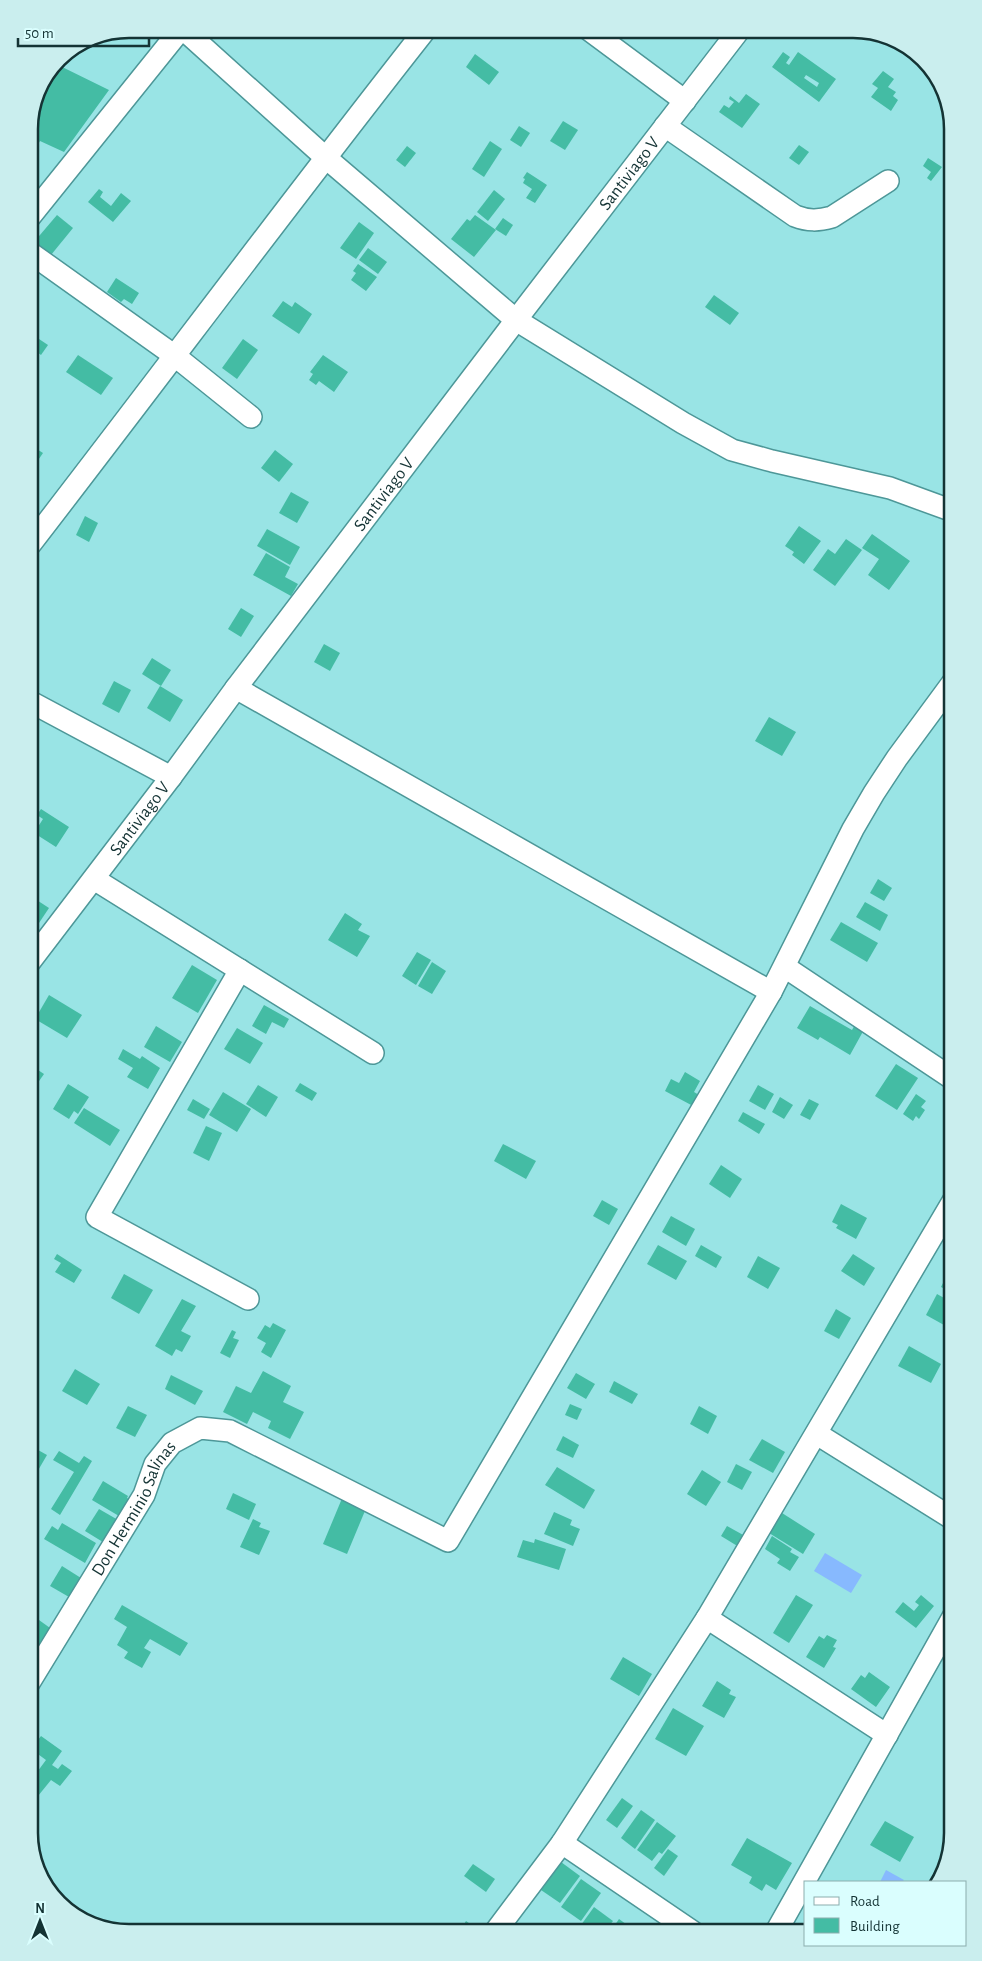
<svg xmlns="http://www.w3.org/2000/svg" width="982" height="1961" viewBox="0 0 982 1961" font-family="'Alegreya Sans',sans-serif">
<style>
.water{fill:#87b9fe}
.building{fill:#44bca4;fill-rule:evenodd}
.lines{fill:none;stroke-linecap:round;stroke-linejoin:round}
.minor-casing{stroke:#4d9798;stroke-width:24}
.minor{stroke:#fff;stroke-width:21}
.labels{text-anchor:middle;stroke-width:4.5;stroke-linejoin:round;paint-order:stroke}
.street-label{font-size:18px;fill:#143334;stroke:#dafefe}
.rim{fill:none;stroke:#143334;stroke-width:2.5}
</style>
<rect width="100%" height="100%" fill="#99e4e5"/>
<g class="water">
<polygon points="825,1553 862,1575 851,1593 814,1571"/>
<polygon points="886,1870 904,1880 902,1882 880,1882"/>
</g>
<g class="building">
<polygon points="462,29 484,29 478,38"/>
<path d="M783,52L790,57L786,63L789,65L798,52L836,79L819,102L772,67ZM806,75L819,83L817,87L804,78Z"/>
<polygon points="475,54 499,72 489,85 466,67"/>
<polygon points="54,63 109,90 64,152 40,141 36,148 29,144 29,122 36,90"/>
<polygon points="883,71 894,79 888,87 896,92 893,96 898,100 891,111 871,97 878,88 872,84"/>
<polygon points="746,94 760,104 742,128 719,112 724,105 729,108 734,102 729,99 730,96 739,103"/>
<polygon points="563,121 578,130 565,150 550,141"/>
<polygon points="519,126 530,133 521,147 510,140"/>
<polygon points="490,141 502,149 484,177 472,169"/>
<polygon points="799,145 809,152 799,165 789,158"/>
<polygon points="407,146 416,153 405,167 396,160"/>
<polygon points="928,158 942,167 931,181 927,178 931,172 923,166"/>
<polygon points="527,172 547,185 535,203 526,198 532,189 523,183 525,179 523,178"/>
<polygon points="99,189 103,192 100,197 111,206 121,193 131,201 113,222 88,202"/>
<polygon points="494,190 505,199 488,221 477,212"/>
<polygon points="57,215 73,228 51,255 34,242"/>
<polygon points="475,215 496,230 474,257 451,239 467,219 470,221"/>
<polygon points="503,218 513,225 506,236 495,229"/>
<polygon points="359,222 374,233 356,259 340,248"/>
<polygon points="368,248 387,262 378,274 359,260"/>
<polygon points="358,264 377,277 366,291 351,280 356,273 353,271"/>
<polygon points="116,278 139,293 132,304 124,299 121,302 107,292"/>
<polygon points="714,295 739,313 730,325 705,307"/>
<polygon points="283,301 292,307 295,302 312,314 299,334 272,316"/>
<polygon points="36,337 48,345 41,355 29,346"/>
<polygon points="243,339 258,350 237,379 222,368"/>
<polygon points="78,355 113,378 101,395 66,372"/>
<polygon points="323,355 348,372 334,392 319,381 316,385 309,380 313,374 310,372"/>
<polygon points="29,444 43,453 30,472 29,471"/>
<polygon points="275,450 293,464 279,482 261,468"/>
<polygon points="291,492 309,502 297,523 279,513"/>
<polygon points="85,516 98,523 89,542 76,535"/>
<polygon points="799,526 821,541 804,564 792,555 794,552 785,546"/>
<polygon points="267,529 300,547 290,565 257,546"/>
<polygon points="872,534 910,561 889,590 868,575 879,559 862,548"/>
<polygon points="846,539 862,550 835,586 813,570 828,549 835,554"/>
<polygon points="266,553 290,567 285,577 298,584 291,596 253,575"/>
<polygon points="241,608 254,616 241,637 228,629"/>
<polygon points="324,644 340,653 330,671 314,662"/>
<polygon points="152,658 171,670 161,686 142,674"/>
<polygon points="114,681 131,690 119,713 102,704"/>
<polygon points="160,686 183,700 170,722 147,708"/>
<polygon points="769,717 796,732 782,756 755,741"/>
<polygon points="41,809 69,827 56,847 34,833 43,819 37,815"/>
<polygon points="878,879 892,888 884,901 870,893"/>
<polygon points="29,895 49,908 37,926 29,921"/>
<polygon points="865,902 888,915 880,931 856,917"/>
<polygon points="345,913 362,924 358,930 370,936 357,957 328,940"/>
<polygon points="841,922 878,943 867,962 830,940"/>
<polygon points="417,952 431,960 416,985 402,976"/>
<polygon points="432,962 446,971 432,994 418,986"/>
<polygon points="192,965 217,980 198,1013 172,998"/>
<polygon points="49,995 82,1015 67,1038 35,1019"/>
<polygon points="264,1005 289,1019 284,1028 272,1022 266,1034 252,1026"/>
<polygon points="810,1006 852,1030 857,1021 866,1026 850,1055 820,1037 818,1040 797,1028"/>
<polygon points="156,1026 182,1042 170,1062 144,1047"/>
<polygon points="237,1028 263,1043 250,1064 224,1049"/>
<polygon points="123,1049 140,1059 142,1056 160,1068 148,1089 127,1077 133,1068 118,1059"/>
<polygon points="29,1064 44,1074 30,1094 29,1093"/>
<polygon points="896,1064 918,1078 897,1110 875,1096"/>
<polygon points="685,1072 700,1081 694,1092 699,1095 693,1106 665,1091 671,1079 679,1083"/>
<polygon points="300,1083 317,1093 312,1101 295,1091"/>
<polygon points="68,1084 89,1097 78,1114 74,1111 69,1119 53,1109"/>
<polygon points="258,1085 278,1097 266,1117 246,1104"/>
<polygon points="758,1085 774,1094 765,1110 749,1101"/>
<polygon points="223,1092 251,1109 237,1132 209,1115"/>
<polygon points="916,1094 926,1101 921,1107 925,1110 919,1119 916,1116 913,1121 903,1114"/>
<polygon points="780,1097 793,1105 784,1119 772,1112"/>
<polygon points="193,1099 210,1109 204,1119 187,1110"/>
<polygon points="809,1099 819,1104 810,1120 800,1115"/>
<polygon points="84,1108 120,1130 110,1146 74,1123"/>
<polygon points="743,1112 765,1124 759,1134 738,1121"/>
<polygon points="206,1126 222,1133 209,1161 193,1153"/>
<polygon points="503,1144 536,1161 526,1179 494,1161"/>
<polygon points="721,1165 742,1179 730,1198 709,1184"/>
<polygon points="602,1200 618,1209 609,1225 593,1216"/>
<polygon points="841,1204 867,1218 856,1239 836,1228 838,1225 832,1222"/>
<polygon points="671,1216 695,1229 686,1246 662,1232"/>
<polygon points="658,1245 687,1261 676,1280 647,1264"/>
<polygon points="701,1245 722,1257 716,1268 695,1256"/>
<polygon points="57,1254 82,1270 74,1283 55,1272 61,1263 54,1259"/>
<polygon points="853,1254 875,1268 864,1286 841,1271"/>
<polygon points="758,1256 780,1268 768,1289 747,1277"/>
<polygon points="953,1263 953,1293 941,1287"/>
<polygon points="124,1274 153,1290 139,1314 111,1298"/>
<polygon points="937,1294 953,1303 953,1330 926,1315"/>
<polygon points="182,1299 196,1306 181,1331 191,1336 182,1352 176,1349 172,1356 155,1346"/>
<polygon points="836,1309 851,1318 839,1339 824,1331"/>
<polygon points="273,1323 286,1330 271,1358 261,1352 266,1343 257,1338 265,1325 270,1328"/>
<polygon points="232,1330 236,1332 233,1338 239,1340 230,1358 220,1353"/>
<polygon points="909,1346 941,1364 931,1383 898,1366"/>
<polygon points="75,1369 100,1384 87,1405 62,1391"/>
<polygon points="263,1371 291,1386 283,1402 304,1412 290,1439 268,1428 271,1421 253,1412 247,1424 223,1412 236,1386 251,1393"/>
<polygon points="576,1373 595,1384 586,1399 567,1388"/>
<polygon points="171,1375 203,1391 195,1405 165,1389"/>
<polygon points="614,1381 638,1394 632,1404 609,1392"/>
<polygon points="953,1384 953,1399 947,1395"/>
<polygon points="570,1404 582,1409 577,1420 565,1415"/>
<polygon points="128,1406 147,1415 135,1437 116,1428"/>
<polygon points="699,1406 717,1416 708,1434 690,1424"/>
<polygon points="563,1436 579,1445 573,1458 556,1450"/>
<polygon points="762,1439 785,1452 773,1473 749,1460"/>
<polygon points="29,1445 47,1455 33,1479 29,1476"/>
<polygon points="59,1451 79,1463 84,1456 92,1461 60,1515 51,1509 74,1472 53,1460"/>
<polygon points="736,1464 752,1472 742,1490 727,1482"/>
<polygon points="557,1467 595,1490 584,1509 545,1485"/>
<polygon points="702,1470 721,1482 706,1506 687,1494"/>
<polygon points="103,1481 128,1496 127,1498 134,1502 124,1519 92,1500"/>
<polygon points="233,1493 256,1504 249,1520 226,1509"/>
<polygon points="343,1496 367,1506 347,1554 323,1544"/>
<polygon points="99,1509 125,1524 111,1547 85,1531"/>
<polygon points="554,1512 572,1520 570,1525 580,1529 573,1546 544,1534"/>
<polygon points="782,1513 815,1534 803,1554 769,1533"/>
<polygon points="253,1519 261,1523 259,1527 270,1531 259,1555 240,1547"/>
<polygon points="62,1523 96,1543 85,1563 44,1539 52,1526 58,1530"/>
<polygon points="727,1526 745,1536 739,1547 721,1536"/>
<polygon points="772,1536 792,1549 790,1552 799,1557 790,1571 777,1563 780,1559 765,1549"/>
<polygon points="535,1539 566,1549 559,1570 517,1557 523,1540 534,1543"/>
<polygon points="62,1566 81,1578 69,1597 50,1586"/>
<polygon points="796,1595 813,1605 789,1643 773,1633"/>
<polygon points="921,1595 934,1606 916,1628 895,1612 903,1602 914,1611 919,1605 915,1602"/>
<polygon points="122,1605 188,1643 180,1656 150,1639 144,1648 151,1652 142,1668 124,1658 128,1652 117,1645 127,1627 114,1619"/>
<polygon points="39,1620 57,1633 43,1653 29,1642 29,1634"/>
<polygon points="827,1635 837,1640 833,1647 836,1648 824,1668 806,1657 819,1636 824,1639"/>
<polygon points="623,1657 652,1674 639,1696 610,1679"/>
<polygon points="869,1672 890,1687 876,1707 851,1689 861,1675 865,1678"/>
<polygon points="717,1681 731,1690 729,1694 736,1697 724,1718 702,1706"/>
<polygon points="673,1708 704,1726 686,1756 655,1739"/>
<polygon points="41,1736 62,1751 52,1765 58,1769 62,1764 72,1771 60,1786 51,1780 38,1796 29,1789 29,1783 46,1760 31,1749"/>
<polygon points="622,1798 633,1806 617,1828 606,1820"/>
<polygon points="641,1810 655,1820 635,1849 621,1838"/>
<polygon points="885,1821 914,1837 900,1862 870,1845"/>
<polygon points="657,1822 676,1836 662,1854 659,1852 652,1861 637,1850"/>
<polygon points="747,1838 792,1863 776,1890 766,1884 762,1891 749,1883 752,1877 731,1865"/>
<polygon points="668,1849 678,1856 664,1876 654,1868"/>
<polygon points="561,1862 580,1876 560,1903 541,1890"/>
<polygon points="473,1864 495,1879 486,1892 464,1876"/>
<polygon points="581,1879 601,1893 581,1921 561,1907"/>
<polygon points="594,1907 613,1921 604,1932 591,1932 581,1925"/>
<polygon points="619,1919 637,1932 610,1932"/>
<polygon points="466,1921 479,1930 478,1932 459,1932"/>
</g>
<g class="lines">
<defs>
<g id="minor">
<polyline points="183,29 325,157 516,320 683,423 732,450 772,461 890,488 953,511"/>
<polyline points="588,29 685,101"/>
<path d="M665,126L795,216C808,221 818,221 832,217L888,181"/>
<polyline points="29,218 181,29"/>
<polyline points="29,252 175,356 251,417"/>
<path d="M29,546C162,374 291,200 426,29"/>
<polyline points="236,688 771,992"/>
<polyline points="29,701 171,777"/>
<polyline points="94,879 373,1053"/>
<path id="s1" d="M29,963L171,777L236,688L516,320L740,29"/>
<polyline points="785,967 953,1079"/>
<polyline points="240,970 97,1217 248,1299"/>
<polyline points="817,1434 953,1519"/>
<polyline points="707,1618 887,1735"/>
<path id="s2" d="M29,1683L144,1495L155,1464L172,1443L200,1428L230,1431L448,1541L771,992L853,829L874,793L897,758L953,682"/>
<polyline points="562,1843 693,1932"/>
<polyline points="495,1932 562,1843 707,1618 953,1201"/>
<polyline points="776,1932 953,1617"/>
</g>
</defs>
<use href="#minor" class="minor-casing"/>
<use href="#minor" class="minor"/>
</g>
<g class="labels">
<g class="street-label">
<text dy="6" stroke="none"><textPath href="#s1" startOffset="992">Santiviago V</textPath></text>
<text dy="6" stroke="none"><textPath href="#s1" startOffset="588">Santiviago V</textPath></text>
<text dy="6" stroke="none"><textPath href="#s1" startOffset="182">Santiviago V</textPath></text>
<text dy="6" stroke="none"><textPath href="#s2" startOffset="204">Don Herminio Salinas</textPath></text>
</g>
</g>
<path d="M0 0H982V1961H0ZM129 38H853A91 91 0 0 1 944 129V1833A91 91 0 0 1 853 1924H129A91 91 0 0 1 38 1833V129A91 91 0 0 1 129 38Z" fill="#caeeee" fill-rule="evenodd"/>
<path class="rim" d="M129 38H853A91 91 0 0 1 944 129V1833A91 91 0 0 1 853 1924H129A91 91 0 0 1 38 1833V129A91 91 0 0 1 129 38Z"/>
<rect x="804" y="1881" width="162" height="65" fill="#dafefe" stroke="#8badad"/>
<rect x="814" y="1897" width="25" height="8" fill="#ffffff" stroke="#8badad"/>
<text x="850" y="1906" font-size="15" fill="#143334">Road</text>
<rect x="814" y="1918" width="25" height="15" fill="#44bca4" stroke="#8badad"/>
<text x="850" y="1931" font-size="15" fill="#143334">Building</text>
<g transform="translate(40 1921)" stroke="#dafefe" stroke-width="4" paint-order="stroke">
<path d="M0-4L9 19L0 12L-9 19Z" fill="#143334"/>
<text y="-8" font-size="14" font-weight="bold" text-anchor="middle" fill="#143334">N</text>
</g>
<path d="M18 38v8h131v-8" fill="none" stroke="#143334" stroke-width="2.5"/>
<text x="25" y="38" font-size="15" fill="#143334" stroke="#dafefe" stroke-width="4" paint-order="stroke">50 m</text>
</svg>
